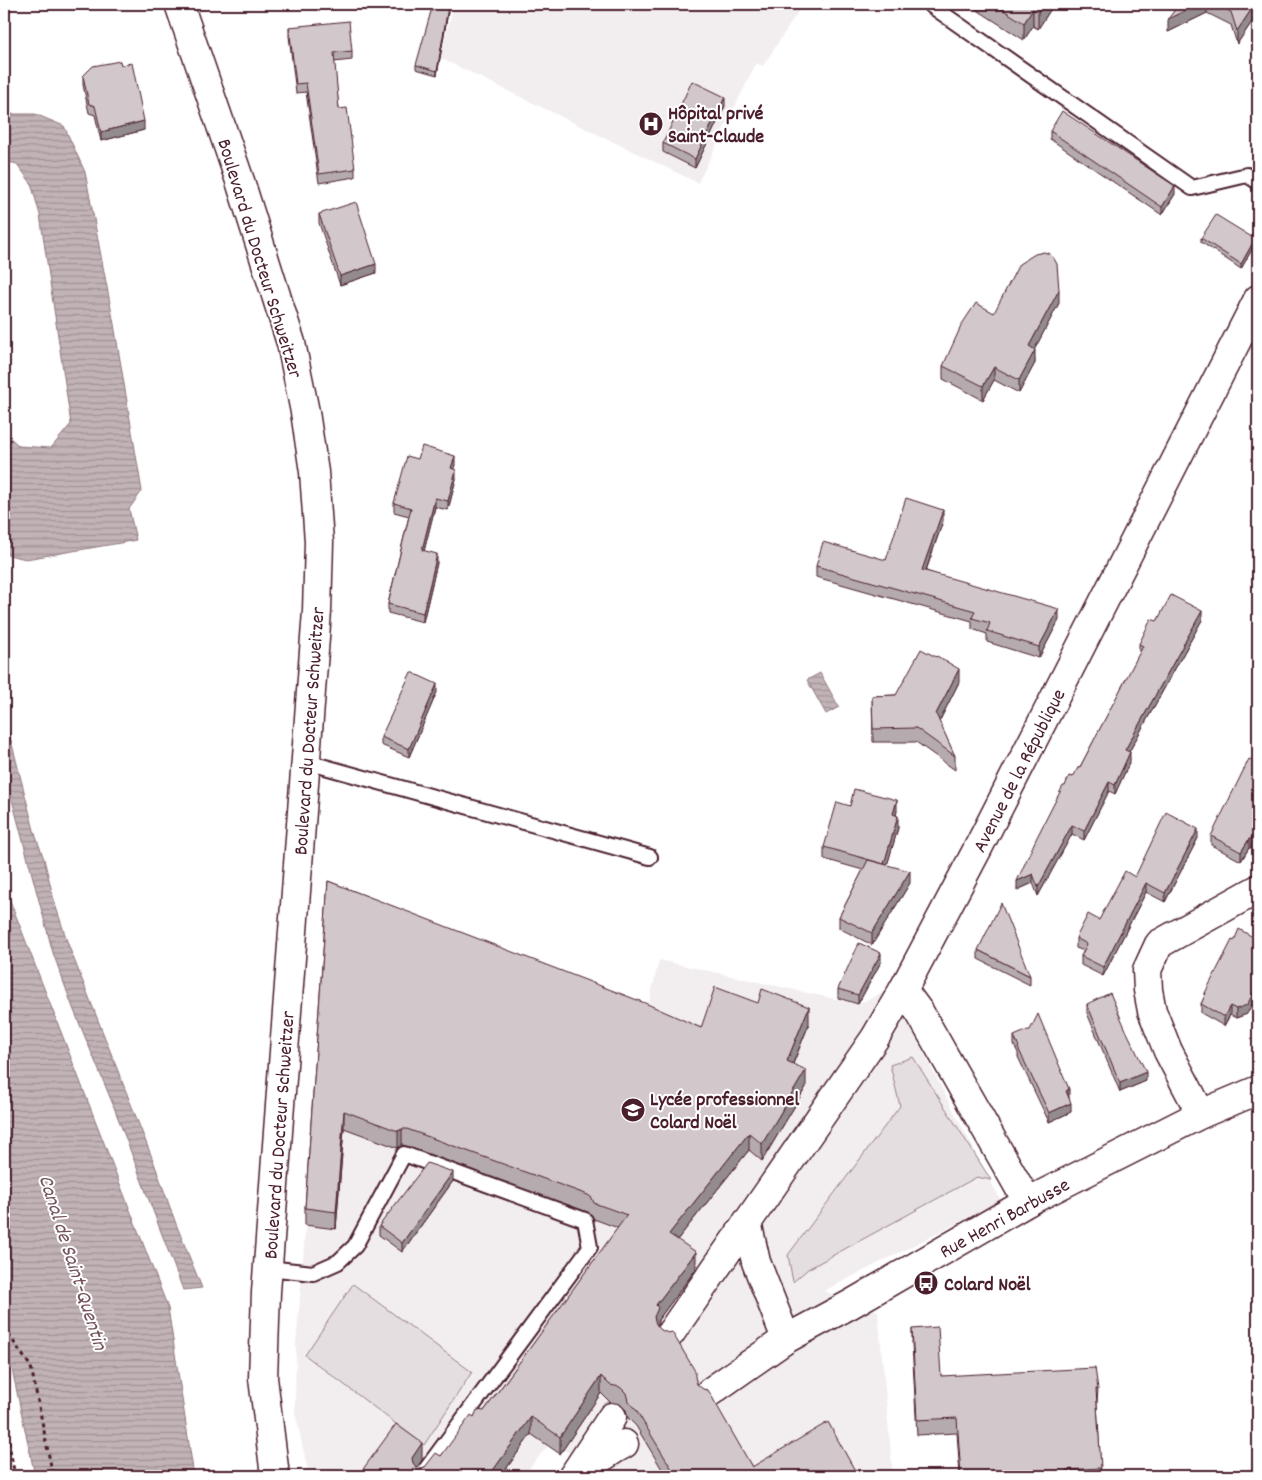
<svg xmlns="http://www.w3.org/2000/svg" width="1262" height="1480" viewBox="0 0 1262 1480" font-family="Dekko,sans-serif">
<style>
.built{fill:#f2eeef}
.grass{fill:#e5dee0;stroke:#987e86}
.water{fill:url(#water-rules);stroke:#91787e}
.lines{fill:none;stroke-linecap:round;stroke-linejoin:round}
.service-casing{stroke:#4a1f2b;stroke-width:18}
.minor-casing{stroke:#4a1f2b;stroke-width:31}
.tertiary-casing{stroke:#4a1f2b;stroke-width:31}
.path{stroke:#4a1f2b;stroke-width:3;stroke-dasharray:4 4;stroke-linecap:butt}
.service{stroke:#fff;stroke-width:14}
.minor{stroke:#fff;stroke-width:28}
.tertiary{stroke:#fff;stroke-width:28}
.wall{fill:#b5abaf;stroke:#4a1f2b}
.shaded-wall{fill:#938b8e;stroke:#4a1f2b}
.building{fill:#d2c7cb;stroke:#4a1f2b}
.labels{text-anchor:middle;stroke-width:4;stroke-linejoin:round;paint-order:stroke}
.poi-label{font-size:20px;font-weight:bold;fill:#4a1f2b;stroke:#fff;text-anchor:start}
.street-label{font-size:20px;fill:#4a1f2b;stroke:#fff}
.water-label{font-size:21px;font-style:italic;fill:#74535c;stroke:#fff}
</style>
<defs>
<pattern id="water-rules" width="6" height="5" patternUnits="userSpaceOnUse" patternTransform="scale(1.25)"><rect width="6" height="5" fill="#c1b3b6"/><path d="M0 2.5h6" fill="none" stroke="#9f9194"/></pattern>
</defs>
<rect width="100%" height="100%" fill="#fff"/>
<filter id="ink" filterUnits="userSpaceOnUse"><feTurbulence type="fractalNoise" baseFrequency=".02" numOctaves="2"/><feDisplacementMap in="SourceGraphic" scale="10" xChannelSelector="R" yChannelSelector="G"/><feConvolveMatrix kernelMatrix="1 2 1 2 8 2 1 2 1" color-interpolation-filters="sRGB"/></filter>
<g filter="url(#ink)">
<g class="built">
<polygon points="454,4 803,4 763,66 756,63 698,183 440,58"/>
<polygon points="328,897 645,1019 659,960 858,1004 890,989 1001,1201 824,1291 878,1311 893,1476 607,1476 551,1442 523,1476 309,1476 295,1412 296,1345 302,1274"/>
</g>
<g class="grass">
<polygon points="913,1057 991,1180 977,1177 808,1269 793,1282 788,1255 900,1106 890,1065"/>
<polygon points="353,1284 472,1372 424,1445 305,1355"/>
</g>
<g class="water">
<polygon points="4,114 35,114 64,126 85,172 114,324 142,491 129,509 136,540 120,543 26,559 4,554 4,432 19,446 51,448 71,424 40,215 31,183 17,164 4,161"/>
<polygon points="820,673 839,707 826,714 807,680"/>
<polygon points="4,713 35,834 44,859 55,904 68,944 153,1160 176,1224 202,1288 183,1290 112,1102 73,1008 53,953 4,770"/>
<polygon points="4,885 168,1308 194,1476 35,1476 4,1332"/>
</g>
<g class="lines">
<defs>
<g id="service">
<polyline points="929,4 1192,188 1247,175 1258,182"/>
<polyline points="307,762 650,857"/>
<polyline points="268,1268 313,1273 338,1262 355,1246 404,1154 585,1220 590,1247 421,1476"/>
</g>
<g id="minor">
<polyline points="903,990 920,1013 1019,1187 1029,1201"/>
<polyline points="1201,1114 1168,1051 1152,1011 1148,990 1147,970 1159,944 1258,889"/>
<polyline points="747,1222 756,1262 786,1339"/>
<polyline points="670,1334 875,1038 903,990 977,850 1258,299"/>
<polyline points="573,1476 612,1417"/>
</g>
<g id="tertiary">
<polyline points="179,4 240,181 291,343 305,412 314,472 319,542 317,611 266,1292 263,1378 275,1476"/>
<polyline points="710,1392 786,1339 851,1304 1029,1201 1201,1114 1258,1090"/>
<polyline points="573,1476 615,1449 624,1444"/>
</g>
</defs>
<use href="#service" class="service-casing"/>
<use href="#minor" class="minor-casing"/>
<use href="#tertiary" class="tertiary-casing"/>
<g class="path">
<polyline points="4,1328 31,1367 53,1476"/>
<polyline points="4,1418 15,1476"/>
</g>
<use href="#service" class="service"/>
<use href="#minor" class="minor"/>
<use href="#tertiary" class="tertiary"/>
</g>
<g class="wall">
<polygon points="337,4 373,4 337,8"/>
<polygon points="968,4 1068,4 1063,10 1054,4 1038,29 1033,26 1024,40"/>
<polygon points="1179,4 1258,4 1258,13 1237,44 1231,25 1207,13 1168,32"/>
<polygon points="448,12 437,75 416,69 416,65"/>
<polygon points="289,27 352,51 352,60 334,62 339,109 355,169 355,177 319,183 306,92 296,93 289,36"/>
<polygon points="121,65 144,130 101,141 95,115 89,113 83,85 83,76"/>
<polygon points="725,106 695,168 663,152 663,143"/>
<polygon points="1050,131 1175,194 1162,215 1050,139"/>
<polygon points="319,214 376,273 340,285 319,223"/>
<polygon points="1201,238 1255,244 1241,269 1201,242"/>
<polygon points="1059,303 1034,350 1035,363 1019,393 994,380 983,400 943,379 943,366 994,313"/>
<polygon points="418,459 455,465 453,469 456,479 448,510 435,507 424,551 437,563 423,622 388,613 388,604 409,516 394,512 394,503"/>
<polygon points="943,521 926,571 1059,620 1039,658 987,642 987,634 972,629 972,621 816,577 816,566 886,560"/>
<polygon points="1202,620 1129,752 1130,761 1115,794 1109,791 1084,840 1072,834 1038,896 1033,883 1017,890 1065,786 1073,777 1080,767 1140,653 1139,652 1139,644 1157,621"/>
<polygon points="959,682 939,722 955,756 955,770 916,742 873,742 872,696 896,695"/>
<polygon points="437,692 409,757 381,745 381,737"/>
<polygon points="1258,763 1251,848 1249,848 1241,861 1211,845 1211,836"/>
<polygon points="850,806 897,811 896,815 898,828 887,865 910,883 872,945 839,928 839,917 863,870 824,859 824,847"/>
<polygon points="1198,838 1165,902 1146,892 1103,976 1081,965 1081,956 1084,951 1076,948 1076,938 1099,920 1135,877"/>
<polygon points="328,881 701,1028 809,1024 793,1064 806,1087 762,1161 749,1150 677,1240 696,1269 658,1320 657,1326 695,1380 697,1384 752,1467 858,1476 666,1476 636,1426 628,1418 626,1410 620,1404 610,1402 601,1393 560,1454 531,1434 501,1476 358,1476 422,1460 417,1467 421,1468 425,1467 441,1456 474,1417 484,1411 618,1228 594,1219 592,1215 588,1212 407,1146 402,1145 398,1148 344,1128 336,1229 305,1225 305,1208"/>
<polygon points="978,950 1030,976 1030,985 978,959"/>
<polygon points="881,962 858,1004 838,998 838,989"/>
<polygon points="1205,993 1247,1014 1236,1018 1230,1015 1224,1026 1201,1013 1201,1004 1205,996"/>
<polygon points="1087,1004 1146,1081 1120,1092 1087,1013"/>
<polygon points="1014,1036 1069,1098 1071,1112 1049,1122 1018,1057 1018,1053 1014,1045"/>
<polygon points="453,1181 402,1252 379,1235 379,1226"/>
<polygon points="912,1329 941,1376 1098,1389 1097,1403 1101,1476 960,1476 957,1433 917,1435 912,1343"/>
</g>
<g class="shaded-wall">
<polygon points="1043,4 1054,4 1038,29 1038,12"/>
<polygon points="1063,4 1068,4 1063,10"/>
<polygon points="1198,4 1207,4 1207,13 1168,32 1168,19"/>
<polygon points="1255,4 1258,4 1258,13 1237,44 1237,31"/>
<polygon points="448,7 448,12 437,75 437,71"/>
<polygon points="1033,9 1033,26 1024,40 1024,23"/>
<polygon points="725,97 725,106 695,168 695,159"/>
<polygon points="144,121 144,130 101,141 101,132"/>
<polygon points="1175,186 1175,194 1162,215 1162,207"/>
<polygon points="1255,239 1255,244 1241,269 1241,264"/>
<polygon points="376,264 376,273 340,285 340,276"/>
<polygon points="1059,290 1059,303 1029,360 1029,346"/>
<polygon points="1035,350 1035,363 1019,393 1019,380"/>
<polygon points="994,367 994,380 983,400 983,386"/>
<polygon points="455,456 455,465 451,477 451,468"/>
<polygon points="456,470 456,479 448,510 448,501"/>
<polygon points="435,498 435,507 422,559 422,550"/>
<polygon points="943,510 943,521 922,581 922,570"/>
<polygon points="437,554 437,563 423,622 423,613"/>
<polygon points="1059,609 1059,620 1039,658 1039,647"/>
<polygon points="1202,611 1202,620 1125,759 1125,750"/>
<polygon points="959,669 959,682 936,728 936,714"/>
<polygon points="437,684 437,692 409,757 409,749"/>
<polygon points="1130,752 1130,761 1115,794 1115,785"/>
<polygon points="1109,782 1109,791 1084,840 1084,831"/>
<polygon points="897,800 897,811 893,826 893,814"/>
<polygon points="898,816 898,828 884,876 884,864"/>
<polygon points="1258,824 1258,833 1251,848 1251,839"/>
<polygon points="1072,825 1072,834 1038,896 1038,887"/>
<polygon points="1198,829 1198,838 1165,902 1165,893"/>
<polygon points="1249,839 1249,848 1241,861 1241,852"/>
<polygon points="910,871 910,883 872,945 872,933"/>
<polygon points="1033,874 1033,883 1017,890 1017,881"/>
<polygon points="1146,883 1146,892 1103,976 1103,967"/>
<polygon points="881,953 881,962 858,1004 858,995"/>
<polygon points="1258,984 1258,993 1247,1014 1236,1018 1236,1009"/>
<polygon points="1230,1006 1230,1015 1224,1026 1224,1017"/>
<polygon points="809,1007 809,1024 787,1078 787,1061"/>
<polygon points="806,1070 806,1087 762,1161 762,1144"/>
<polygon points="1146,1072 1146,1081 1120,1092 1120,1083"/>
<polygon points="1069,1089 1069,1098 1066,1091"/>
<polygon points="1071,1103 1071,1112 1049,1122 1049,1113"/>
<polygon points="344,1111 344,1128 336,1229 336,1212"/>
<polygon points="402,1129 402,1145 398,1148 398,1131"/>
<polygon points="749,1133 749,1150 669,1250 669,1234"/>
<polygon points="453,1172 453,1181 402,1252 402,1243"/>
<polygon points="696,1252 696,1269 658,1320 658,1324 654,1333 654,1317 656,1305"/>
<polygon points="601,1376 601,1393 560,1454 560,1437"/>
<polygon points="531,1417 531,1434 501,1476 489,1476"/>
<polygon points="422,1443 422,1460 412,1475 412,1458"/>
</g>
<g class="building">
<polygon points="433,4 448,7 437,71 416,65"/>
<polygon points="994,4 1043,4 1038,12 1033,9 1024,23"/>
<polygon points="1179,4 1198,4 1168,19"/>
<polygon points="1215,4 1255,4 1237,31 1231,12"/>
<polygon points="349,21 352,51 334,53 339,109 347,108 355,169 319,174 306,83 296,84 289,27"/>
<polygon points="120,61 121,65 132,63 144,121 101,132 95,106 89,104 83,76 93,66"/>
<polygon points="692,81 725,97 695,159 663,143"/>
<polygon points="1062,111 1175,186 1162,207 1050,131"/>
<polygon points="356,202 376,264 340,276 319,214"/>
<polygon points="1216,215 1255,239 1241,264 1201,238"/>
<polygon points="1044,252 1050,254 1053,257 1057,264 1059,290 1029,346 1035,350 1019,380 994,367 983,386 943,366 962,324 976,303 994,313 1019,264 1035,254"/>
<polygon points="422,446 455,456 451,468 456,470 448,501 435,498 422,550 437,554 423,613 388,604 411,508 394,503 407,456 418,459"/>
<polygon points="906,498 943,510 922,570 1059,609 1039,647 987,631 990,623 972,618 975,611 816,566 823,542 886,560"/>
<polygon points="1171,595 1202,611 1125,750 1130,752 1115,785 1109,782 1084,831 1072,825 1038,887 1033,874 1017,881 1036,839 1063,786 1065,786 1069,776 1073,777 1079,766 1080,767 1143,646 1139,644 1151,619 1157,621"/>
<polygon points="921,649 936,657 937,656 959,669 936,714 955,756 916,728 873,729 872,696 896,695"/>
<polygon points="411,672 437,684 409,749 381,737"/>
<polygon points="1249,759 1258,763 1258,824 1251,839 1249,839 1241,852 1211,836"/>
<polygon points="854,789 897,800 893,814 898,816 884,864 824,847 837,802 850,806"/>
<polygon points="1166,812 1198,829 1165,893 1146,883 1103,967 1081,956 1087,944 1076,938 1088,914 1099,920 1125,871 1135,877"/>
<polygon points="868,860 910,871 872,933 839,917"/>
<polygon points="328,881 645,1003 701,1028 715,987 758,1003 762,989 809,1007 787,1061 806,1070 762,1144 749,1133 669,1234 696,1252 656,1305 658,1308 654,1317 656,1324 661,1330 668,1333 672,1332 695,1371 695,1377 697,1384 703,1389 708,1390 752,1467 828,1422 858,1476 676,1476 636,1410 628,1401 626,1393 620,1387 610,1385 601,1376 560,1437 531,1417 489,1476 358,1476 396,1424 422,1443 412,1458 413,1463 416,1467 421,1468 425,1467 436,1453 441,1456 471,1415 474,1417 477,1410 484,1411 627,1215 594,1203 592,1198 588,1195 407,1129 402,1129 398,1131 344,1111 336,1212 305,1208"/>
<polygon points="1001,903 1030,976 978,950"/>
<polygon points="1239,929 1258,940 1258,984 1247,1005 1236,1009 1230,1006 1224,1017 1201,1004 1206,993 1205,993 1232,940 1234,941"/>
<polygon points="859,943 881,953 858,995 838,989"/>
<polygon points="1110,993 1126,1030 1146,1072 1120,1083 1087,1004"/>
<polygon points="1038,1014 1069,1089 1066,1091 1071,1103 1049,1113 1018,1048 1019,1047 1014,1036 1028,1030 1030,1030"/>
<polygon points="427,1163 453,1172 402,1243 379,1226"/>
<polygon points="938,1327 941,1376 1095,1368 1098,1389 1096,1389 1101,1468 1066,1470 1067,1476 961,1476 957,1418 917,1420 912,1329"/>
</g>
</g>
<defs>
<symbol id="hospital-disc" viewBox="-11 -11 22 22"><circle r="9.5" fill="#4a1f2b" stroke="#fff"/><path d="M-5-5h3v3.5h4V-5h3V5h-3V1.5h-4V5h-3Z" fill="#fff"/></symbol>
<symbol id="school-disc" viewBox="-11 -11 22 22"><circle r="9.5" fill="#4a1f2b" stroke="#fff"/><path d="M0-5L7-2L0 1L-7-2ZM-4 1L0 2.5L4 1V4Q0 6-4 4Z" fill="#fff"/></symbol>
<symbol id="bus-disc" viewBox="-11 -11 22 22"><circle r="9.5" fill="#4a1f2b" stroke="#fff"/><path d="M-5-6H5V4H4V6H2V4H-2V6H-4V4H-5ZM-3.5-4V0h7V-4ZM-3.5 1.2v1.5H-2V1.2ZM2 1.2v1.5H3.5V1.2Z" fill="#fff"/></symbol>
</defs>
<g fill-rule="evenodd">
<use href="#hospital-disc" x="637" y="110" width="28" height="28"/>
<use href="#school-disc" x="619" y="1096" width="28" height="28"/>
<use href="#bus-disc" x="912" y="1269" width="28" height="28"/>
</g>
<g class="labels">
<g class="poi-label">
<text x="668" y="119">Hôpital privé<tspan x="668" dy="23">Saint-Claude</tspan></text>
<text x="650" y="1105">Lycée professionnel<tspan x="650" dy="23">Colard Noël</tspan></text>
<text x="944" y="1290">Colard Noël</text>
</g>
<g class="street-label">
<text transform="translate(261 258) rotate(73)" y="7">Boulevard du Docteur Schweitzer</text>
<text transform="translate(308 731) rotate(-86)" y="7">Boulevard du Docteur Schweitzer</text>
<text transform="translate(1018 770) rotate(-63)" y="7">Avenue de la République</text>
<text transform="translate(278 1135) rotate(-86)" y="7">Boulevard du Docteur Schweitzer</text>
<text transform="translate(1004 1217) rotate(-29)" y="7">Rue Henri Barbusse</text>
</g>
<g class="water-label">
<text transform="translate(74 1262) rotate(72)" y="7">Canal de Saint-Quentin</text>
</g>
</g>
<rect width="1262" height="1480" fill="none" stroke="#fff" stroke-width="20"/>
<rect x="10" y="10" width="1242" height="1460" fill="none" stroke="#4a1f2b" stroke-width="2" filter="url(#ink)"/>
</svg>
